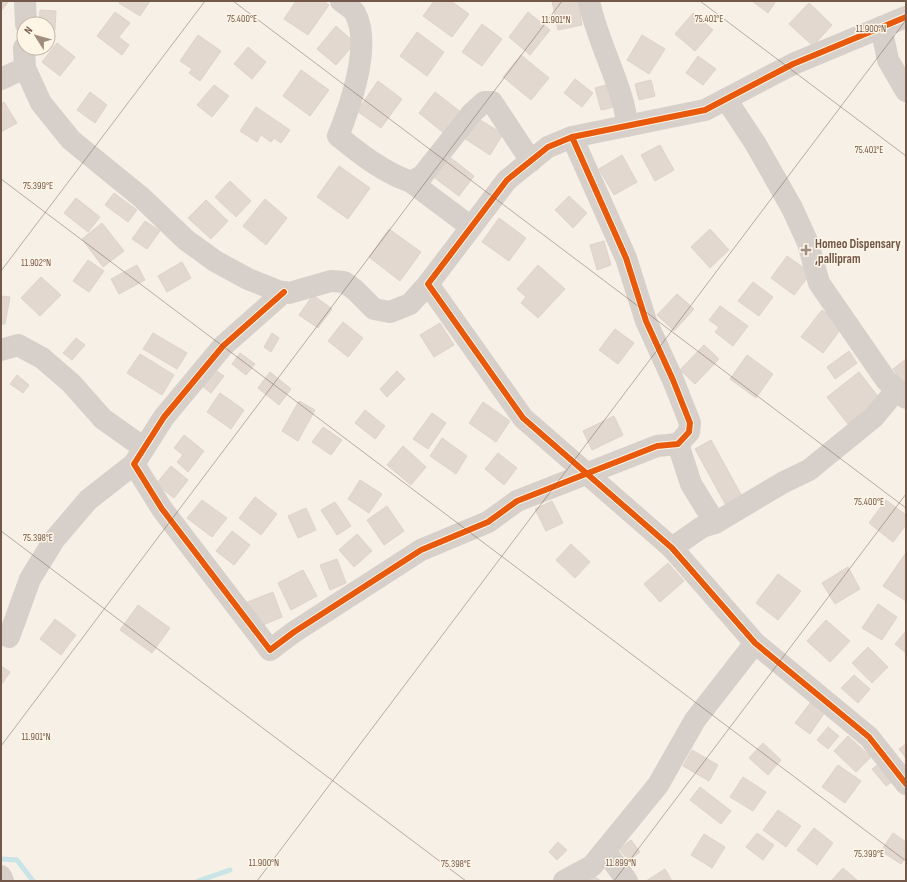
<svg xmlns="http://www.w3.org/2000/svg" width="907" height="882" viewBox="0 0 907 882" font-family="'Sofia Sans Condensed',sans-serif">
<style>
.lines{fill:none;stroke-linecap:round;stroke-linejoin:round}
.stream{stroke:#c8e4e6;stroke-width:5}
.building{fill:#e2d8cf;stroke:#dfd3c9}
.minor{stroke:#d7cfc9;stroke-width:22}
.cycleway-casing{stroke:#fff5e7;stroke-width:8}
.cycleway{stroke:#e8590c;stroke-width:6}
.ticks{fill:none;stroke:#735748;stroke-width:1;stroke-opacity:0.45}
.poi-dot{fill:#a18d80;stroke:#fff5e7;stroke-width:1.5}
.labels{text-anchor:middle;stroke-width:3;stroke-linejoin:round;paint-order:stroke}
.poi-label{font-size:13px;font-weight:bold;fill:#735748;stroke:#fff5e7;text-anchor:start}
.ticks-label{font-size:10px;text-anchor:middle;fill:#735748;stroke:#fff5e7;stroke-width:3;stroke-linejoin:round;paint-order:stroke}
</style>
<rect width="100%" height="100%" fill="#f6f0e7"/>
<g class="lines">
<g class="stream">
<polyline points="1,859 17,860 33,881"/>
<polyline points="198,881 230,870"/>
</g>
</g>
<g class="building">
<polygon points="1,1 9,1 1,11"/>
<polygon points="120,1 150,1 140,16 119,3"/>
<polygon points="296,1 323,1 329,5 308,35 284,19"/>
<polygon points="434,1 451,1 469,14 452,37 423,16"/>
<polygon points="552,1 578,1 582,25 558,30"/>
<polygon points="752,1 776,1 768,13"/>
<polygon points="809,3 832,25 813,46 789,24"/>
<polygon points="40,10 56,11 55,30 48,29 48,24 39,24"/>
<polygon points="115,12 130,23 119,37 129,45 122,55 97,36"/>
<polygon points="528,12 550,30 530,55 509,37"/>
<polygon points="693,13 713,30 695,51 675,34"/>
<polygon points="482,24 502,39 482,66 462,52"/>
<polygon points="336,26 355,43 336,65 317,49"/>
<polygon points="417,32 444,52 427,76 400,56"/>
<polygon points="198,35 221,51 200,81 189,73 192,69 180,61"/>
<polygon points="642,35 665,49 649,74 627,60"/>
<polygon points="57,43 75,57 60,76 42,62"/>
<polygon points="248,47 266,62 252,79 234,64"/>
<polygon points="521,55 549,78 531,100 503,77"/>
<polygon points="698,56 716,69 703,85 686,73"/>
<polygon points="301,70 329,90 310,116 283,96"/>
<polygon points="575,79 593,93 582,107 564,93"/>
<polygon points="651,80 655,96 639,100 635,84"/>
<polygon points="378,81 402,99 381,128 357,111"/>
<polygon points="613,83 619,106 601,110 595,88"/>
<polygon points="214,85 229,96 212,117 197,105"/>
<polygon points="90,92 107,105 95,123 77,110"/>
<polygon points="435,92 462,113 445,134 419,113"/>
<polygon points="4,102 17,123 1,132 1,104"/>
<polygon points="256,107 290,130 281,143 274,138 271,142 261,135 257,142 240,131"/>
<polygon points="477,118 503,134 490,155 464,138"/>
<polygon points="660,145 674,170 655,181 641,155"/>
<polygon points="622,155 637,182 614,195 599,169"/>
<polygon points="451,158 474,176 459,196 435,178"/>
<polygon points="339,166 370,188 348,219 317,197"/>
<polygon points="230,181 251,201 236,217 215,197"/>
<polygon points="114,193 137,210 128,222 105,205"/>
<polygon points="569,196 587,213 573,228 555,210"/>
<polygon points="76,198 100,217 88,232 64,213"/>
<polygon points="265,199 287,218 266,245 243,226"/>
<polygon points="206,200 228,221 211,239 188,218"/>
<polygon points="499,218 526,238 509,261 482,242"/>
<polygon points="145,221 160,231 147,249 132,239"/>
<polygon points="102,223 124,251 103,267 82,239"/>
<polygon points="389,229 421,252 400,281 369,257"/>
<polygon points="710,229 729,250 710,268 691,247"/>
<polygon points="604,241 611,265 597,270 590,245"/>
<polygon points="787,256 811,273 794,295 771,278"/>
<polygon points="88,260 104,271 89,292 73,281"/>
<polygon points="182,262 191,278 167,292 158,276"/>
<polygon points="137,265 145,280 119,294 111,279"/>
<polygon points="538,265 565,289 538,318 521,303 526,297 517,289"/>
<polygon points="41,277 61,295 40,316 21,298"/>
<polygon points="753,282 773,297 759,316 738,301"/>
<polygon points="677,294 694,309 674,331 657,315"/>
<polygon points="313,295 332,309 318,328 299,315"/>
<polygon points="1,296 10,297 5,324 1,324"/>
<polygon points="720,306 748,326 733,346 715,332 719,327 709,320"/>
<polygon points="822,310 843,326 823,353 801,337"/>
<polygon points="343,322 363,338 348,357 328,341"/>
<polygon points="440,323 454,345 434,357 420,335"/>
<polygon points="615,329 634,343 618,364 599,350"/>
<polygon points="153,333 187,353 177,369 143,349"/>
<polygon points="272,333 279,338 271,352 264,347"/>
<polygon points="76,338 85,345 72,360 63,353"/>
<polygon points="704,345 719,359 695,384 680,370"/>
<polygon points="849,351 857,363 835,379 827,367"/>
<polygon points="240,353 255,364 246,375 232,364"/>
<polygon points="140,354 174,375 162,395 127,373"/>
<polygon points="747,355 773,374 756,398 730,379"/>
<polygon points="906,359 906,387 893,369"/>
<polygon points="214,369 224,376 211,393 202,386"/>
<polygon points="397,371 405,379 387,397 380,389"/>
<polygon points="270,372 291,389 279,405 258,388"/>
<polygon points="859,372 880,399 848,424 827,397"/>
<polygon points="17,375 29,385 23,393 10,384"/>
<polygon points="220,393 244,410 231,429 207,412"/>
<polygon points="299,401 315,410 298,441 282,431"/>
<polygon points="483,402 510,421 496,442 469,423"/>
<polygon points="365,410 385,426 375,439 355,423"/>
<polygon points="432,413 446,423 428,449 413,439"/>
<polygon points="614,416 623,435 592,450 583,431"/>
<polygon points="323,427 342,440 331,455 312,442"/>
<polygon points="184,435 204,451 188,472 177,462 183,455 174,448"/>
<polygon points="442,438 467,456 456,474 430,456"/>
<polygon points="711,440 744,500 728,509 695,449"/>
<polygon points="403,446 426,467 411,485 387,465"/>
<polygon points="498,453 517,468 504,485 485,469"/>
<polygon points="171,466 188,480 174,498 156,484"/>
<polygon points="360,480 382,494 369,513 348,499"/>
<polygon points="255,497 277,514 261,535 239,518"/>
<polygon points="202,500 227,518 212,537 187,518"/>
<polygon points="886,500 906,515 906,525 893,542 869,523"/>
<polygon points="552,501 563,523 546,531 535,509"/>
<polygon points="335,502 351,526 337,535 321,510"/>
<polygon points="387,506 404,531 384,545 367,520"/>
<polygon points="306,508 316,530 298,538 288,516"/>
<polygon points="232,531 250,545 234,565 216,551"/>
<polygon points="357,534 372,551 354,567 339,550"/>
<polygon points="571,544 590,562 575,578 556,560"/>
<polygon points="905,554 906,555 906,601 883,586"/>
<polygon points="337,559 346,583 330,590 320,565"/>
<polygon points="668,563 684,581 660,602 644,584"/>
<polygon points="848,567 860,589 835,604 822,583"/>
<polygon points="303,570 317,596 291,610 278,583"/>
<polygon points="778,574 801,591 778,620 756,603"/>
<polygon points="273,592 282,617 256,628 245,603"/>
<polygon points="878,604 897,617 882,640 862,628"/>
<polygon points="138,605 170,628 152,653 120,630"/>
<polygon points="55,619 76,635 61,655 40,639"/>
<polygon points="826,620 850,641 830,662 807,641"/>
<polygon points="906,631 906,653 895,644"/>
<polygon points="868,647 888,667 872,683 852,663"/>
<polygon points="1,666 10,672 1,685"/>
<polygon points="854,675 870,689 858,703 841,688"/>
<polygon points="811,702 825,712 810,734 795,723"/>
<polygon points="828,727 839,736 828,749 817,740"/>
<polygon points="848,736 871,757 856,772 834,751"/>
<polygon points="763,743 781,760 768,775 749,758"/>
<polygon points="906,744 906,758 899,749"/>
<polygon points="692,750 718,765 709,781 683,766"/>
<polygon points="882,761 896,779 886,786 872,769"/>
<polygon points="838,765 861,781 845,803 822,787"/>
<polygon points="743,777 766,792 753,811 730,797"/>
<polygon points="700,787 731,811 721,824 690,800"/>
<polygon points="778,810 801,826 786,847 763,830"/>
<polygon points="814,828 833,843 817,865 797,850"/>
<polygon points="757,833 774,845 763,860 746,847"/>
<polygon points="893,833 906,842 906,857 901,864 881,851"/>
<polygon points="704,834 725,847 712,868 691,855"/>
<polygon points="631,840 640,852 629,861 619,849"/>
<polygon points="558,842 567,850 557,860 549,852"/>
<polygon points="843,868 858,881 831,881"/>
<polygon points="665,869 672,881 646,881"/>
<polygon points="590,873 601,881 585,881"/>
</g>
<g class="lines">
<g class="minor">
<polyline points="25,1 26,24"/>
<path d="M341,1C345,4 352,8 355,13C372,44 351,104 338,136C360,154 383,172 411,182L422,176L472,113L484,102H492L531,161"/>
<path d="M589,1C596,35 612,65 622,99C625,107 626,117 627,126"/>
<polyline points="906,17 793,64 705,110 572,137 548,147 507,180 428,284 523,418 672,548 755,643 869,737 906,784"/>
<polyline points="881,27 888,60 906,91"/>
<polyline points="24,48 25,68 41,103 71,140 141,197 186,240 215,261 248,279 278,291 289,293 331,281 344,282 355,290 374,309 390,312 410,304 428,284"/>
<polyline points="1,79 25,68"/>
<polyline points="726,99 755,143 792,208 808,243 819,283 886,380 906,398"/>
<polyline points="411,182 471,227"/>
<polyline points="284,292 223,346 164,417 134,464 162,509 270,650 294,632 421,550 488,522 517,501 657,446 678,444 689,432 690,423 673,380 646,321 626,258 572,137"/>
<polyline points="1,350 18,345 42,358 71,383 103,419 144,448"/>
<polyline points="678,444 691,484 715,523"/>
<polyline points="672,548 702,527 715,523 784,482 809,470 874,417 896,390"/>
<polyline points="9,637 30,579 54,540 88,500 134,464"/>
<polyline points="605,850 627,881"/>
<polyline points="1,876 3,881"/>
<polyline points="564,881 592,866 658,785 695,720 755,643"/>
</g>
<defs>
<g id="cycleway">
<polyline points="906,17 793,64 705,110 572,137 548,147 507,180 428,284 523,418 672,548 755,643 869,737 906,784"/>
<polyline points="284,292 223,346 164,417 134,464 162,509 270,650 294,632 421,550 488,522 517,501 657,446 678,444 689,432 690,423 673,380 646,321 626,258 572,137"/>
</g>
</defs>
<use href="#cycleway" class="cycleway-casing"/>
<use href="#cycleway" class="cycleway"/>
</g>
<path class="ticks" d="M233,1L906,508M700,1L906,156M1,179L906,861M1,271L205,1M1,531L466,881M1,746L562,1M257,881L906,20M614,881L906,494"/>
<path class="poi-dot" d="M804 244h4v4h4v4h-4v4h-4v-4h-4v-4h4z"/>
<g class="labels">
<g class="poi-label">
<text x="815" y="248">Homeo Dispensary<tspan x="815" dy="15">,pallipram</tspan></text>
</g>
</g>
<g class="ticks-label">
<text x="242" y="22">75.400°E</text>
<text x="709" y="22">75.401°E</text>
<text x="556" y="23">11.901°N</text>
<text x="871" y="32">11.900°N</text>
<text x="869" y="153">75.401°E</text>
<text x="38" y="189">75.399°E</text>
<text x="36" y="266">11.902°N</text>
<text x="869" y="505">75.400°E</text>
<text x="38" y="541">75.398°E</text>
<text x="36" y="740">11.901°N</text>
<text x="869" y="857">75.399°E</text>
<text x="264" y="866">11.900°N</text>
<text x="621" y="866">11.899°N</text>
<text x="456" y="867">75.398°E</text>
</g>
<rect width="907" height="882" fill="none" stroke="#735748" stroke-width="4"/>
<g transform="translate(36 36) rotate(307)"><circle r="19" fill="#fff5e7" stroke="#c7b6a7"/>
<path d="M0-3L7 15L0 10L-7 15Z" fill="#a18d80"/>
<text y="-6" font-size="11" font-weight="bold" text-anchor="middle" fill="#735748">N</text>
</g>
</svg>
